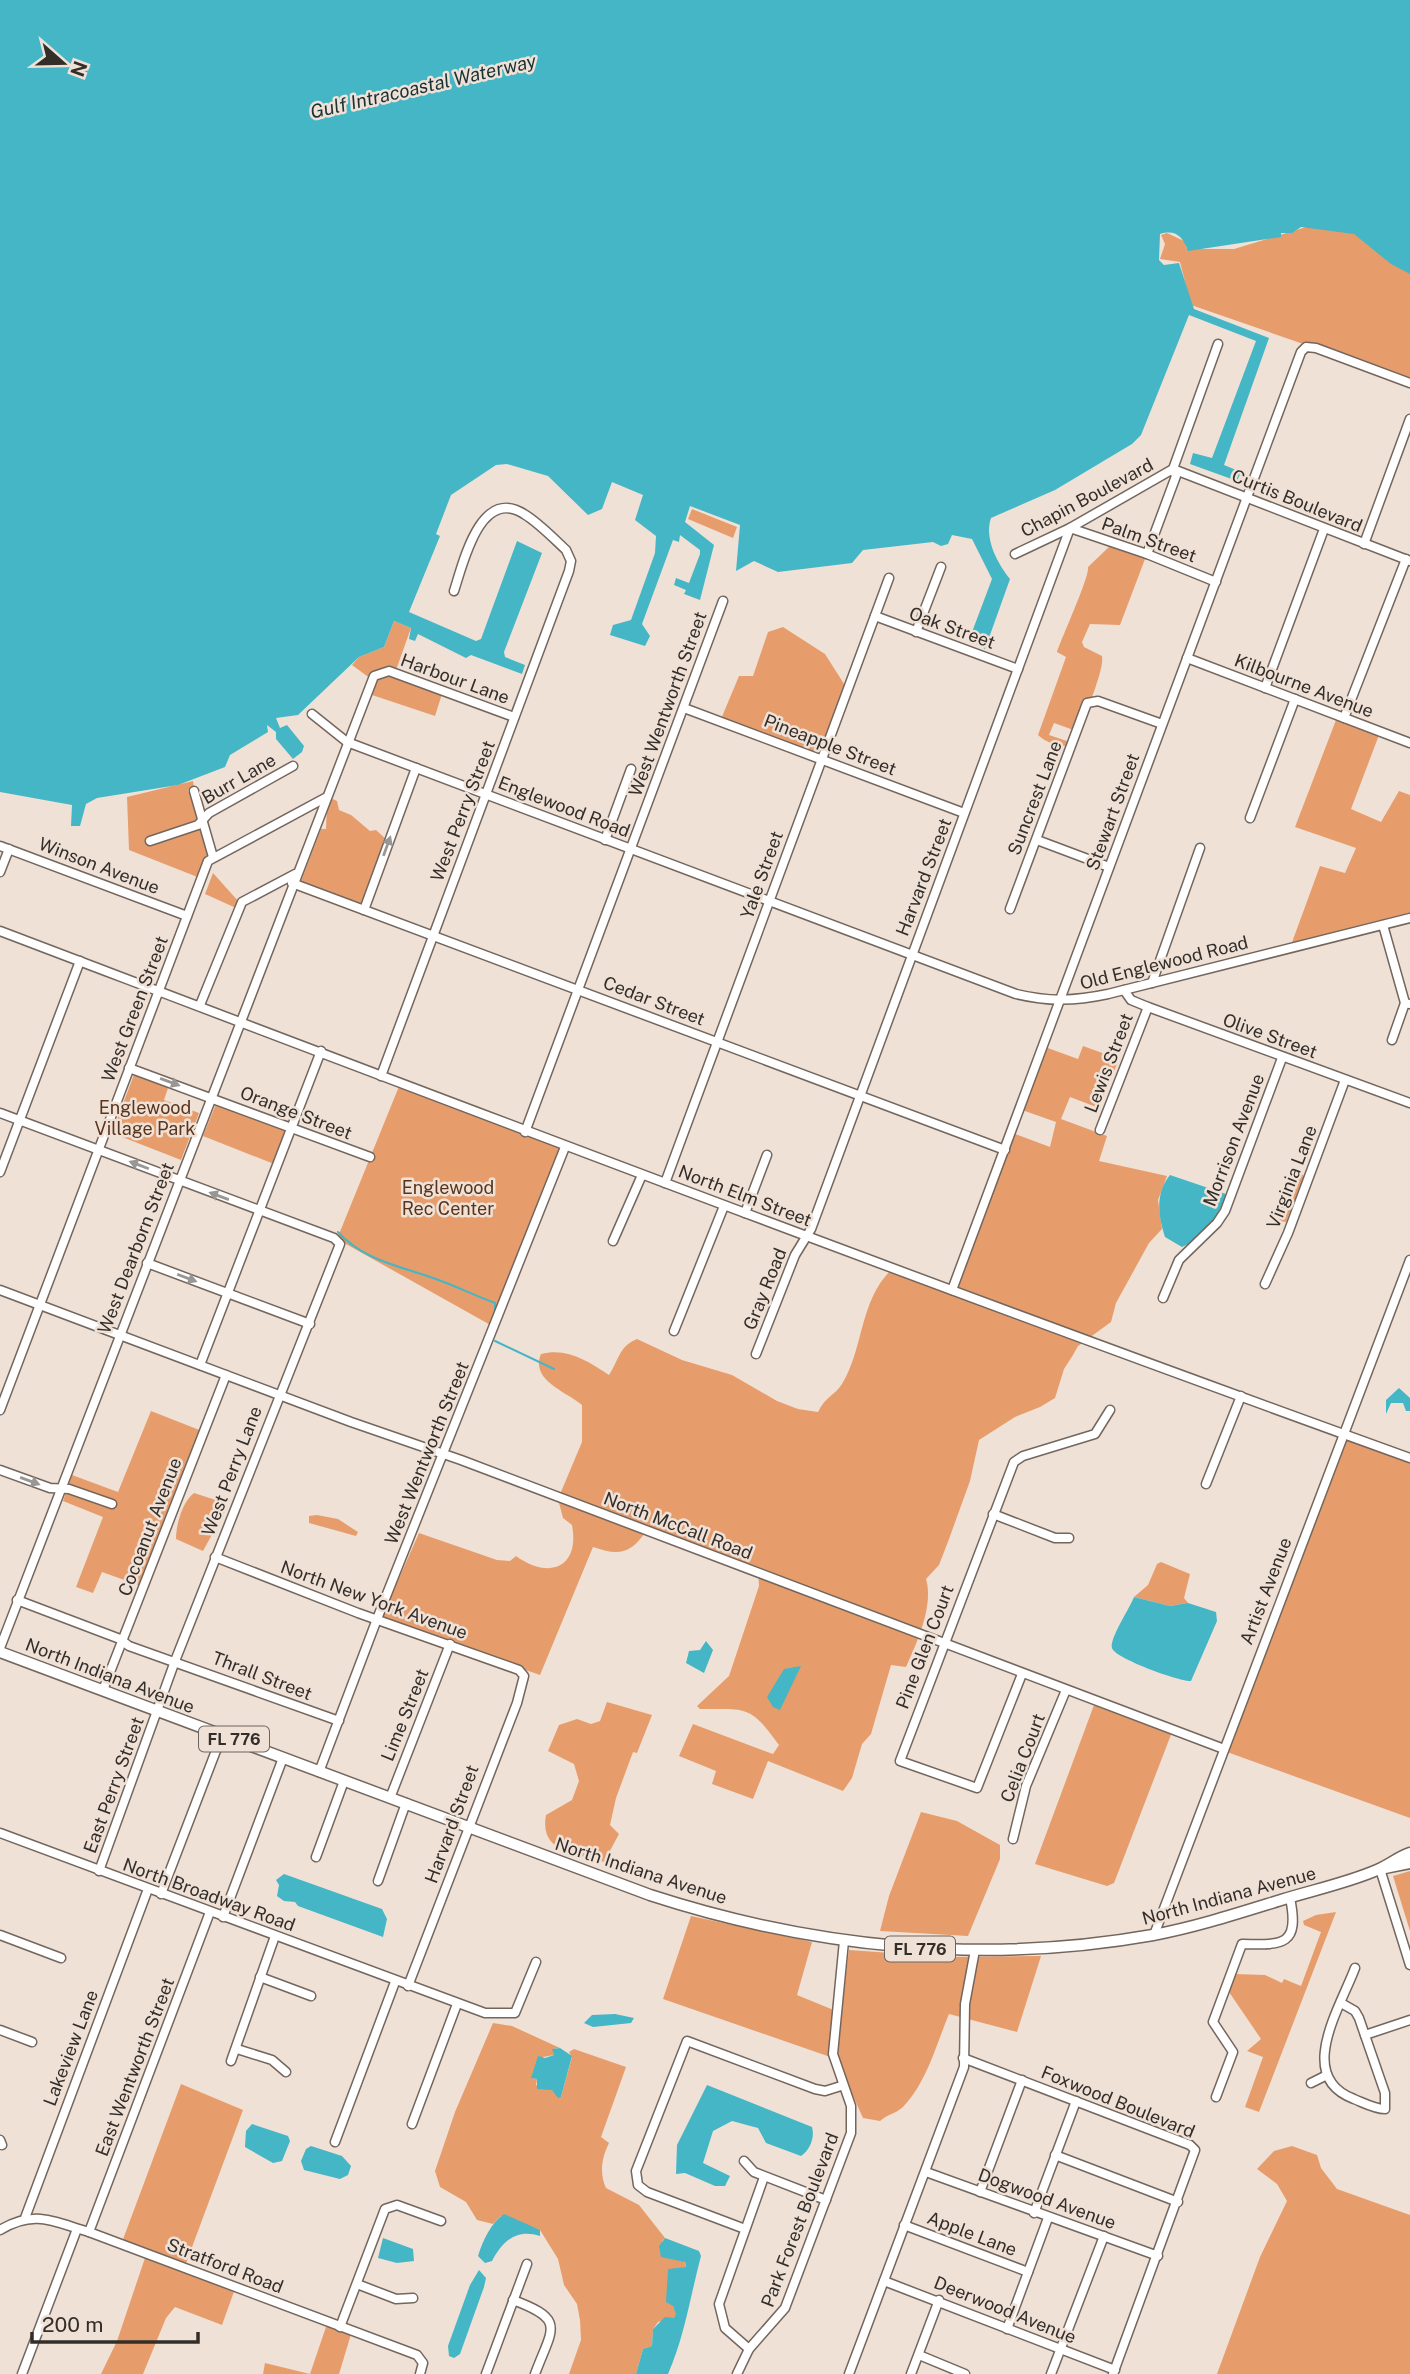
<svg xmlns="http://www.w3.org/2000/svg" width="1410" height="2374" viewBox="0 0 1410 2374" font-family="'Public Sans',sans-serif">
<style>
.green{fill:#e79d6b}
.water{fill:#44b6c5}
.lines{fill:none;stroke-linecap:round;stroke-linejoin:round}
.stream{stroke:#44b6c5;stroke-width:2}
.minor-casing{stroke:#73665d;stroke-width:11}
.major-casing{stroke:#73665d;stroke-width:13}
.minor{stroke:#fff;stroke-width:8}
.major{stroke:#fff;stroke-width:10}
.oneway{fill:#999694}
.labels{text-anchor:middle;stroke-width:5;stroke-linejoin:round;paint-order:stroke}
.shield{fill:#f0e1d7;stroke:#6c645e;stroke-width:2}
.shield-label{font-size:16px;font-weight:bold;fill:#332e2a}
.street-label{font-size:18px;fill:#332e2a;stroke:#f0e1d7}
.park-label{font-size:18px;fill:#58351c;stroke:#f0e1d7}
.water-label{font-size:19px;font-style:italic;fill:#193236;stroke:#f0e1d7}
</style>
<rect width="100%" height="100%" fill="#f0e1d7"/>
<g class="green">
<polygon points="1316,224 1355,231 1410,266 1410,381 1191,305 1180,262 1160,259 1165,244 1161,235 1167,233 1184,241 1187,249 1234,249"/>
<polygon points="692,509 737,527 733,538 688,519"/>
<path d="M1110,546L1145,559L1120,625L1090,624L1082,642L1084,647L1102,656C1105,669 1084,716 1079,732L1054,723L1049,735L1076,744C1065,749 1047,744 1038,735L1066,657L1057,652C1062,637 1090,576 1088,567Z"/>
<polygon points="394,621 411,628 396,670 442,694 435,716 366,693 371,679 352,665 359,657 384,647"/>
<polygon points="783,627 825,654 846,687 819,755 721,719 739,676 753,676 768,632"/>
<polygon points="1336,720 1379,735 1351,809 1381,822 1399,791 1410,795 1410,913 1291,945 1320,866 1345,873 1356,848 1295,827"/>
<polygon points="193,781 194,787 188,790 209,853 200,878 129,850 127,797"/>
<polygon points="333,799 337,801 339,810 351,815 370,831 376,830 388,841 365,903 361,906 301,881 321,829 326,829 327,804"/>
<polygon points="213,873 239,902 236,908 205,894"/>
<path d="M1083,1046L1119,1059L1099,1108L1070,1097L1061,1119L1107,1136L1099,1161L1167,1176L1158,1200L1162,1229L1149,1243L1116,1303L1111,1322L1078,1346L1073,1355L1064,1369L1055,1398L1040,1407L1015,1417L979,1440L970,1481L949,1539L939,1565L926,1579C934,1605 917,1643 906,1667L891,1665L871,1734L862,1744L852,1778L843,1791L768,1761L753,1799L712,1784L716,1771L679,1756L693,1724L773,1754L779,1745C750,1705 748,1709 700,1709L697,1706L729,1676L759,1586L758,1570L646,1531C631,1554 619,1556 593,1547L540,1675L381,1619L419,1533L497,1560L510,1561L516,1556C549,1580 580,1568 572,1525L563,1518L558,1499L582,1442V1405C565,1391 530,1380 541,1354C567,1347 588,1361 609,1375C619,1360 619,1346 637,1339L682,1360L732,1375L777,1401L798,1409L818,1412C825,1397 835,1395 842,1384C864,1348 859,1302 891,1270L957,1288L1013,1133L1050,1147L1056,1122L1022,1110L1045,1047L1078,1059Z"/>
<polygon points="135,1072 169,1085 164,1100 199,1113 181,1160 112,1133"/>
<polygon points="400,1084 565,1147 494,1327 337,1239"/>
<polygon points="216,1104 287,1130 274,1164 203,1136"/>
<polygon points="1294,1168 1304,1176 1286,1222 1274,1220"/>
<polygon points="151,1411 202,1431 141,1586 102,1572 93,1593 76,1587 103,1517 63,1501 72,1475 118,1492"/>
<polygon points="1346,1436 1410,1459 1410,1818 1227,1752"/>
<path d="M194,1493L222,1502L225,1511L203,1551L176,1539C176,1525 182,1502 194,1493Z"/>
<polygon points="317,1515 338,1519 358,1532 356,1536 309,1523 309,1516"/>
<polygon points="1161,1562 1190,1574 1184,1598 1188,1603 1170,1606 1134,1597 1148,1585 1157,1564"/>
<path d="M607,1702L652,1715L637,1753L633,1752L616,1798L610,1825L619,1834L604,1862C576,1853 539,1853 546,1815L572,1800L579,1781L574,1764L548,1751L559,1725L577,1719L591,1724L600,1721Z"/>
<polygon points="1094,1705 1172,1732 1114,1883 1107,1886 1035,1864"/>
<polygon points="921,1812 957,1821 1000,1845 1000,1859 968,1936 880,1931 889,1896"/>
<polygon points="1410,1871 1410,1931 1393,1876"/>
<polygon points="1336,1912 1259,2112 1245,2107 1263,2057 1247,2051 1261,2039 1229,1992 1235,1974 1265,1975 1282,1983 1284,1979 1301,1986 1321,1932 1304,1925 1303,1921 1316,1915"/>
<path d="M691,1916L812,1942L797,1995L841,2013L849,1950L948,1957L1041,1956L1017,2032L949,2014C936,2045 927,2082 903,2107C895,2114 888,2114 880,2121L863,2118L836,2059L663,1999Z"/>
<path d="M493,2023L512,2026L560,2048L553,2049L554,2055L543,2057L532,2078L537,2079L536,2085L552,2090L561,2097L572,2057L569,2052L574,2049L626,2067L601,2137L609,2143C602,2157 599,2173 606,2188L639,2205L665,2238L662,2241L669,2258L684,2260L686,2267C658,2273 668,2297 677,2314L674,2318L658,2322L653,2329L652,2346L643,2349L636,2374H569L581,2340L580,2320L577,2304L564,2285L558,2259L540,2230L501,2216L493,2224L477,2220L466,2202L440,2187L435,2171L455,2112Z"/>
<polygon points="181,2084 243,2110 185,2266 236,2286 222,2325 175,2307 166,2318 143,2374 101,2374 117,2341 147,2252 122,2242"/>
<polygon points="1292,2146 1317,2155 1321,2168 1337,2189 1410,2215 1410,2374 1217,2374 1260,2257 1287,2201 1277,2184 1257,2169 1274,2151"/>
<polygon points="328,2321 352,2331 339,2374 263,2374 265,2363 310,2374"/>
</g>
<g class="water">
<path d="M0,0H1410V274L1391,264L1354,234L1301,227L1292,233H1281V237L1188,251C1183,237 1176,229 1160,234L1159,260L1164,265L1179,263L1194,309L1269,338L1224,465L1241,472L1237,481L1190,464L1193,453L1212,458L1256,341L1189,315L1141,435L1132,444L1055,490L991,518C984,538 997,563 1010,579L985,649L969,640L992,579L972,539L952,535L948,544L941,546L933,542L863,550L852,563L778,572L754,561L736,571L740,525L690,506L685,522L714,545L700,600L684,594L686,590L674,585L676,578L689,583L700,554V550L680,535L679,542L673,540L642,624L650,636L645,646L610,635L613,625L631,620L655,553L656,536L635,520L643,495L612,482L602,509L588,515L548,476L507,464L496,465L451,495L436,534L440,536L409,612L476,641L481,639L517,541L542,553L504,652L505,657L525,665L522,674L471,655L466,658L418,634L415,641L409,639L411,628L394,621L384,647L359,657L298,715L276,718L280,728L287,725L304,746L302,752L293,759L276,739V732L267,725L268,732L230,755L225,767L178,785L97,798L86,804L80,826H71L72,805L0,792Z"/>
<path d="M1170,1175L1226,1194C1220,1215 1202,1238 1182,1247L1165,1237C1158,1215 1155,1193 1170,1175Z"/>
<polygon points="1399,1388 1410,1398 1410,1411 1406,1411 1403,1403 1391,1403 1386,1414 1386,1400"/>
<path d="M1134,1597L1170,1606L1188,1603L1216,1612L1217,1621L1191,1681C1180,1682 1114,1658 1112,1648C1109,1639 1130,1608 1134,1597Z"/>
<polygon points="706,1641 713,1650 704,1673 686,1663 689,1651 700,1650"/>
<polygon points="801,1666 780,1710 773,1707 767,1697 784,1669"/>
<polygon points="284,1874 382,1909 387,1919 383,1937 298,1906 295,1902 284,1901 277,1896 279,1885 276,1880"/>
<polygon points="615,2014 634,2018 631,2023 593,2027 584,2023 592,2015"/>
<polygon points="560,2048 572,2056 561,2097 558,2098 552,2090 537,2089 537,2079 531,2078 538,2056 545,2058 554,2055 552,2049"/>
<path d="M707,2085L812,2127C815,2138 810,2150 801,2156L766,2143L758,2128L732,2121L713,2131L703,2163L730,2176L725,2186H715L685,2173L676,2174L677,2145Z"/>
<polygon points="252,2124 288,2136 290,2141 282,2161 273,2163 245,2147 246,2131"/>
<polygon points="311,2146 342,2156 351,2166 348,2175 340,2179 304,2170 301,2161 306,2149"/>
<path d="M504,2214L540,2230V2236C516,2228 502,2242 492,2261L485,2263L478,2256C483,2240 491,2223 504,2214Z"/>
<polygon points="383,2238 413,2249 414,2261 397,2263 378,2258"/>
<path d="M665,2238L699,2251L701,2256C690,2297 685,2335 668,2374H636L643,2349L652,2346L653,2329L665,2317L674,2318L676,2314L673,2306L666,2302L668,2269L686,2267L685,2262L661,2257L659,2246Z"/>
<polygon points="479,2270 486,2278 484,2287 460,2354 454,2358 449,2356 448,2346 470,2285"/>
</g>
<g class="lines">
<g class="stream">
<path d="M338,1232C362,1259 398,1266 430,1277C452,1284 473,1295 495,1303V1313"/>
<polyline points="495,1341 554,1369"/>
</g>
<defs>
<g id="minor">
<polyline points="1364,544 1410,419"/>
<polyline points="1015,554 1070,528 1173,469 1410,561"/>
<polyline points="1147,554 1176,476 1173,469 1218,344"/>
<polyline points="875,616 1018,669"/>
<polyline points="916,632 941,567"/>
<polyline points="1187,658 1410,743"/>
<polyline points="1265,688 1324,529"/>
<polyline points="684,708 964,813"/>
<path d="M312,714L347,742L1016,994C1049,1002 1075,1001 1108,994L1410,918"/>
<polyline points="1344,718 1406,559"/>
<polyline points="194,791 213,857"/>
<polyline points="1250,818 1295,699"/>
<polyline points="605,840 631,769"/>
<polyline points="1037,840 1109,867"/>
<polyline points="150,841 198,825 209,813 293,766"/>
<polyline points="0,846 187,916"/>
<polyline points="0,872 9,849"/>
<polyline points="292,883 1005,1150"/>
<polyline points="1010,909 1087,703 1098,701 1162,724"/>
<polyline points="364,910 416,768"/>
<polyline points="1383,925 1405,1003 1410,1004"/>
<path d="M0,931C469,1109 938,1288 1410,1458"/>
<polyline points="1152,983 1200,848"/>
<polyline points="1124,990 1131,1000 1148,1007 1410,1103"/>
<polyline points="200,1005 242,902 295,874"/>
<polyline points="1392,1040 1405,1003"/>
<polyline points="129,1068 370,1157"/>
<path d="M381,1076L569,571L571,561L566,550C553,538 539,523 524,514C480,486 463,564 454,591"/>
<polyline points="0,1113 334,1238 340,1244 175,1661 99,1871"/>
<polyline points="1100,1130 1148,1007"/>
<polyline points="525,1132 723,601"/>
<polyline points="0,1172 80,961"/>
<polyline points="665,1183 889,578"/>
<polyline points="745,1213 767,1155"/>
<polyline points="613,1241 642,1175"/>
<polyline points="147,1263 310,1324"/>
<polyline points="1265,1284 1288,1233 1345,1080"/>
<polyline points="0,1290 351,1422 461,1460 1224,1749"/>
<polyline points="952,1290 1301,352 1306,347 1316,348 1410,383"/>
<polyline points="1163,1298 1179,1260 1217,1223 1225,1211 1282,1058"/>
<polyline points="674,1331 724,1206"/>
<polyline points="756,1354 795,1255 811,1229 1070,528 1147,554 1216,582"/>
<polyline points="200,1365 321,1051"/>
<polyline points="0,1410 208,861 325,798"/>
<polyline points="0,1470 50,1488 69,1489 112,1504"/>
<polyline points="1206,1484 1241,1396"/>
<polyline points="993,1514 1055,1538 1069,1538"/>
<polyline points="215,1557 358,1613 519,1670 524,1676 517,1703 408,1986"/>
<polyline points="17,1600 120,1639 129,1646 339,1721"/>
<polyline points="0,1648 374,676 389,671 514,717"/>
<polyline points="1022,1674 977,1788 900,1761 1014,1462 1023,1456 1095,1434 1110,1410"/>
<polyline points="103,1690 226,1375"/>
<polyline points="319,1772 377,1619 565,1147"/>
<polyline points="390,1798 450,1644"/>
<polyline points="0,1833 485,2013 515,2013 536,1962"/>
<polyline points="1013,1839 1026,1786 1066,1690"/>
<polyline points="316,1857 344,1781"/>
<polyline points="1380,1869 1410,1965"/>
<polyline points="378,1881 406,1803"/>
<polyline points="161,1894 222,1735"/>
<polyline points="223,1917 283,1758"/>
<polyline points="0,1935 61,1958"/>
<polyline points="1154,1935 1410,1260"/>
<polyline points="260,1977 311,1996"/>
<path d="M1341,2003L1355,2011L1359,2018L1385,2093V2109C1375,2109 1364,2103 1354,2099C1295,2077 1340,2008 1355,1968"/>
<polyline points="0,2030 32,2042"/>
<polyline points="1365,2035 1410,2020"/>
<polyline points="237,2049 272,2060 286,2072"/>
<polyline points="963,2058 1190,2145 1195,2150 1113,2374"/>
<polyline points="231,2061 275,1936"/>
<polyline points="1311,2083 1325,2076"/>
<path d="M1216,2097L1233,2052L1213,2022L1242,1944C1283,1945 1300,1946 1290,1898"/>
<polyline points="412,2124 457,2004"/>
<polyline points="0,2140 2,2145"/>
<polyline points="335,2142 395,1982"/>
<polyline points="1055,2155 1178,2202"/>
<polyline points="744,2161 754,2172 826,2200"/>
<polyline points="926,2172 1158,2256"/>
<polyline points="980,2192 1022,2080"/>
<polyline points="1034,2213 1076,2101"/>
<polyline points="25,2218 148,1889"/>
<polyline points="904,2225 1028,2272"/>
<polyline points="745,2229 647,2192 638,2185 636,2171 687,2041 815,2089 825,2091 841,2086"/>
<path d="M0,2230C35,2209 54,2222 89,2232L417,2355L423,2363L420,2374"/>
<polyline points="89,2232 210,1912"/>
<polyline points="884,2281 1115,2370"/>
<polyline points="357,2284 396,2299 413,2298"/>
<path d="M513,2300C567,2320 552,2328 535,2374"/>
<polyline points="340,2327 385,2209 397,2205 441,2221"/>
<polyline points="1007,2329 1048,2218"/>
<polyline points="749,2349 725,2328 719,2304 764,2177"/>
<polyline points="919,2355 965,2374"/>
<polyline points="22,2374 77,2229"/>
<polyline points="486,2374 527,2264"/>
<polyline points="737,2374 749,2349 785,2308 851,2133 851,2106 833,2054 844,1941"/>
<polyline points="849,2374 964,2067 965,2004 975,1950"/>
<polyline points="911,2374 939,2300"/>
<polyline points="1051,2374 1104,2236"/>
</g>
<g id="major">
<path d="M0,1652L650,1895C813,1948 984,1965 1153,1935C1196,1927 1239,1913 1281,1900C1313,1890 1347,1883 1377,1870C1389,1865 1398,1857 1410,1853"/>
<polyline points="1380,1869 1410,1863"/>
</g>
</defs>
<use href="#minor" class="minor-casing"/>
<use href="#major" class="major-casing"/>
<use href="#minor" class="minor"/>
<use href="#major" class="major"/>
</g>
<defs><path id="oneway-solid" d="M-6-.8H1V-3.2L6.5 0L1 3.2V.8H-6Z" transform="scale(1.75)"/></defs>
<g class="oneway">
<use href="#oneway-solid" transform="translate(387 846) rotate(-70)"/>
<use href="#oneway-solid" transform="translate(170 1082) rotate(20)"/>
<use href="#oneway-solid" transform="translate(139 1165) rotate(-159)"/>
<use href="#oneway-solid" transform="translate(219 1196) rotate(-160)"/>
<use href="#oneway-solid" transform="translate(187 1278) rotate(21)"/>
<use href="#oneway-solid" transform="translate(30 1481) rotate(20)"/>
</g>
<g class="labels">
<g class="shield">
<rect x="199" y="1726.5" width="70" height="25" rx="5"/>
<rect x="885" y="1936.5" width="70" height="25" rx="5"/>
</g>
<g class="shield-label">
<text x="234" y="1745">FL 776</text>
<text x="920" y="1955">FL 776</text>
</g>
<g class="street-label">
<text transform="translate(1087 498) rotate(-28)" y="6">Chapin Boulevard</text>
<text transform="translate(1297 501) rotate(22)" y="6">Curtis Boulevard</text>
<text transform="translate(1149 540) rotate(20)" y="6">Palm Street</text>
<text transform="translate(952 628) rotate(20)" y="6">Oak Street</text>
<text transform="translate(455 679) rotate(20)" y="6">Harbour Lane</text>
<text transform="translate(1304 686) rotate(21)" y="6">Kilbourne Avenue</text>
<text transform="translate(668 704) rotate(-70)" y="6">West Wentworth Street</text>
<text transform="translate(830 745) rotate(21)" y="6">Pineapple Street</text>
<text transform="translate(239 779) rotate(-30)" y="6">Burr Lane</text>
<text transform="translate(1035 798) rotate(-69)" y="6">Suncrest Lane</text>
<text transform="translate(564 807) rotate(21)" y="6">Englewood Road</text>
<text transform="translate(463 811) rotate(-69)" y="6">West Perry Street</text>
<text transform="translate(1113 812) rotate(-70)" y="6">Stewart Street</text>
<text transform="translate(99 866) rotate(21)" y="6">Winson Avenue</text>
<text transform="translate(762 875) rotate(-70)" y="6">Yale Street</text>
<text transform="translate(924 877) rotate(-69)" y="6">Harvard Street</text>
<text transform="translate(1164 963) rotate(-14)" y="6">Old Englewood Road</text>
<text transform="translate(654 1001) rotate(21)" y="6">Cedar Street</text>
<text transform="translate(135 1009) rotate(-69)" y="6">West Green Street</text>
<text transform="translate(1270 1036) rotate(20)" y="6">Olive Street</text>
<text transform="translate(1109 1063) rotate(-69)" y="6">Lewis Street</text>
<text transform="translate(296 1113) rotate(21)" y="6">Orange Street</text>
<text transform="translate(1234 1140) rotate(-69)" y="6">Morrison Avenue</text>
<text transform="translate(1292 1177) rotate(-69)" y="6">Virginia Lane</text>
<text transform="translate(745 1196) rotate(21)" y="6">North Elm Street</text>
<text transform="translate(136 1248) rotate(-69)" y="6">West Dearborn Street</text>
<text transform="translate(765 1289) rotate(-68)" y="6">Gray Road</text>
<text transform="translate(427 1453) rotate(-68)" y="6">West Wentworth Street</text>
<text transform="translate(232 1471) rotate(-69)" y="6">West Perry Lane</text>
<text transform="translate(678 1526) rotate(21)" y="6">North McCall Road</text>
<text transform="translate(150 1527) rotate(-69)" y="6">Cocoanut Avenue</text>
<text transform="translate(1266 1591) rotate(-69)" y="6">Artist Avenue</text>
<text transform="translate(374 1600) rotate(20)" y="6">North New York Avenue</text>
<text transform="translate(925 1647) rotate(-69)" y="6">Pine Glen Court</text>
<text transform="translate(110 1676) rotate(21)" y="6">North Indiana Avenue</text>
<text transform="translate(262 1676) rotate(21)" y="6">Thrall Street</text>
<text transform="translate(405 1715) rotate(-68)" y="6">Lime Street</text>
<text transform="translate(1023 1758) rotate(-69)" y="6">Celia Court</text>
<text transform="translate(114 1785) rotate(-70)" y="6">East Perry Street</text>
<text transform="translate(452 1824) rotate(-70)" y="6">Harvard Street</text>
<text transform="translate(641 1871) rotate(18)" y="6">North Indiana Avenue</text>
<text transform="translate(209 1895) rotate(20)" y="6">North Broadway Road</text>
<text transform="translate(1229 1896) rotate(-15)" y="6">North Indiana Avenue</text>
<text transform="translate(71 2048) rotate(-69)" y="6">Lakeview Lane</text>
<text transform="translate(135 2067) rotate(-69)" y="6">East Wentworth Street</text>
<text transform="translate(1118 2102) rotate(22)" y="6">Foxwood Boulevard</text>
<text transform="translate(1047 2199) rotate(20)" y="6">Dogwood Avenue</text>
<text transform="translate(800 2220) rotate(-69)" y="6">Park Forest Boulevard</text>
<text transform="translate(972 2234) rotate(21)" y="6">Apple Lane</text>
<text transform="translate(225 2266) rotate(21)" y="6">Stratford Road</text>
<text transform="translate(1005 2310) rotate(22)" y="6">Deerwood Avenue</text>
</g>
<g class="park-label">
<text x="145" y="1114">Englewood<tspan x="145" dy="21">Village Park</tspan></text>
<text x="448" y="1194">Englewood<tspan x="448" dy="21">Rec Center</tspan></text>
</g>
<g class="water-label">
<text transform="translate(423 86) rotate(-13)" y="7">Gulf Intracoastal Waterway</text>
</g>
</g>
<g transform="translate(63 63) rotate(110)" stroke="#f0e1d7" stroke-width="5" paint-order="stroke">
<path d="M0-5L12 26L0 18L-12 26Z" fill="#332e2a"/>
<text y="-10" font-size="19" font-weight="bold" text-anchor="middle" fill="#332e2a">N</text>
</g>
<path d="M32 2332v10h166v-10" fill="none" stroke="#332e2a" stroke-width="3.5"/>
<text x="42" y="2332" font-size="21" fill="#332e2a" stroke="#f0e1d7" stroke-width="5" paint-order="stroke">200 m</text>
</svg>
